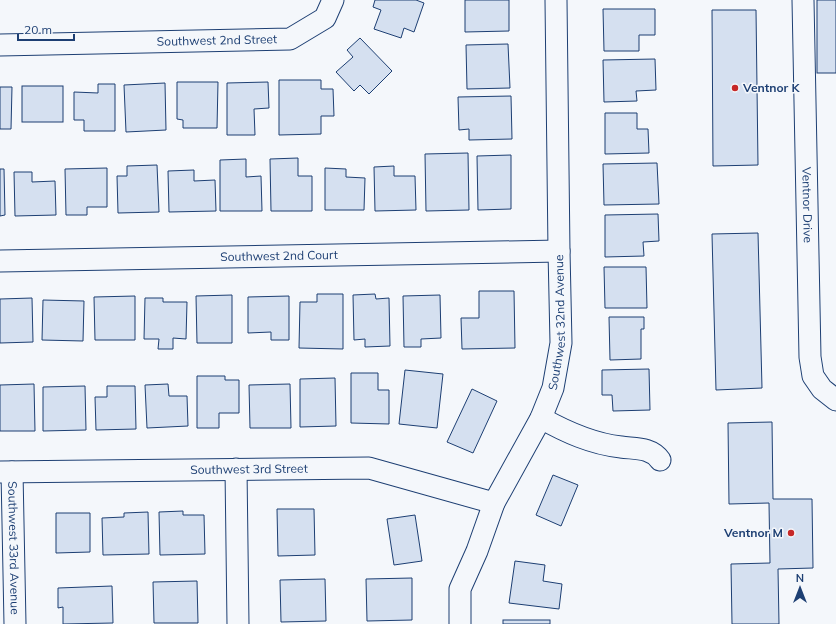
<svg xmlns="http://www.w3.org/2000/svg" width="836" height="624" viewBox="0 0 836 624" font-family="Mulish,sans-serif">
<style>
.building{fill:#d5e0f0;stroke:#1d3f73}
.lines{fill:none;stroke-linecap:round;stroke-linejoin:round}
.minor-casing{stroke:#1d3f73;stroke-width:23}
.minor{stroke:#f4f7fb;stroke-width:21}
.poi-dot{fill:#c62828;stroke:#f4f7fb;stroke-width:1.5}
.labels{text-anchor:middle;stroke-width:3;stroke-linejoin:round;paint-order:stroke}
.street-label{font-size:12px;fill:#1d3f73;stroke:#f4f7fb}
.poi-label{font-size:12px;font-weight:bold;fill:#1d3f73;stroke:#f4f7fb;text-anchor:start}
</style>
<rect width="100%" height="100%" fill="#f4f7fb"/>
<g class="building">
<polygon points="375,0 416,0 424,3 414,32 404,28 401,38 374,29 381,10 373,7"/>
<polygon points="465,0 509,0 509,31 465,32"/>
<rect x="817" y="0" width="19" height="73"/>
<polygon points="603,9 655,9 655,35 639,35 639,51 604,51"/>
<polygon points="712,10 756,10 758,165 713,166"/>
<polygon points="360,38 392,71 369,94 360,85 354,91 336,72 353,57 347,50"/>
<polygon points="508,44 510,88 467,89 466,45"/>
<polygon points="655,59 656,90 636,91 637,101 604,102 603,60"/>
<polygon points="279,80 321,80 321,89 333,89 334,116 321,116 321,134 279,135"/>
<polygon points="177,82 218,82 217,128 183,128 183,120 177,119"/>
<polygon points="268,82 269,108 254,109 255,135 227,135 227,83"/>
<polygon points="165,83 166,130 126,132 124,85"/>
<polygon points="98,84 115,84 115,131 84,131 84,120 74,120 74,92 98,93"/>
<rect x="22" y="86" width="41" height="36"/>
<polygon points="0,87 12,87 11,129 0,129"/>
<polygon points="511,96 512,139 469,140 469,129 459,130 458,97"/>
<polygon points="605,113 637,113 637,129 648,129 649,153 605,154"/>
<polygon points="468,153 469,210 426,211 425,154"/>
<polygon points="511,155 511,209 478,210 477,156"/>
<polygon points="298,158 298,176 312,176 312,211 271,211 270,159"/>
<polygon points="246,159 246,177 261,176 262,211 220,211 220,160"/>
<polygon points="657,163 659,204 604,205 603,164"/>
<polygon points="157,165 159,212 118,213 117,176 127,176 127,166"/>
<polygon points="394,166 394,176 415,176 416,210 375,211 374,167"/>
<polygon points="107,168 107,207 87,207 87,215 66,215 65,169"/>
<polygon points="325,168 346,169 346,177 365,178 364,210 325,210"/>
<polygon points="0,169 4,169 5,215 0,216"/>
<polygon points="194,170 194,181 215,180 216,211 169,212 168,171"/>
<polygon points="14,172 32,172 32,182 55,181 56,215 15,216"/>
<polygon points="658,214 659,241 643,242 644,256 605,257 605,215"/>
<polygon points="758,233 762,388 716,390 712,234"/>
<polygon points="604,267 646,267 647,308 605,308"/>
<polygon points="479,291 514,291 515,348 462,349 461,318 479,318"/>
<polygon points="317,294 343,294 343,349 299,348 300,302 317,302"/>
<polygon points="375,294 376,299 389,298 390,346 365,347 365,339 354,340 353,295"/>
<polygon points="232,295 232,343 197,343 196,296"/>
<polygon points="440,295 441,338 421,339 421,347 404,347 403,296"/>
<polygon points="135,296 135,340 95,340 94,297"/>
<polygon points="289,296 289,340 271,340 271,332 248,333 248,297"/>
<polygon points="32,298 33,342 0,343 0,299"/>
<polygon points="145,298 163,298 163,302 187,302 186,339 173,338 173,349 158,349 159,339 144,339"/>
<polygon points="43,300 84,301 83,341 42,340"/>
<polygon points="609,317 644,317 644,329 641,329 641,359 610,360"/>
<polygon points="649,369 650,410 613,411 612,395 602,395 602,370"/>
<polygon points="405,370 443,374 437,428 399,424"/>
<polygon points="351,373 378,373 378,390 389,390 389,424 351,423"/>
<polygon points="197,376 225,376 225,380 239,380 239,413 219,413 219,428 197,428"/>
<polygon points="335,378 336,426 300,427 300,379"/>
<polygon points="34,384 35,431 0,431 0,385"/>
<polygon points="168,384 169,396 187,396 188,426 147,428 145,385"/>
<polygon points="290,384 291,428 250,428 249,385"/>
<polygon points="85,386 86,430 43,431 43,387"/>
<polygon points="107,386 135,386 136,429 96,430 95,397 107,397"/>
<polygon points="472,389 497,401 473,453 447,442"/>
<polygon points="772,422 773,499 812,499 813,568 778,569 779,624 732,624 731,564 770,563 769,503 729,504 728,423"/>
<polygon points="553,475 578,485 561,526 536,515"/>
<polygon points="277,509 314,509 315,555 278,556"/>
<polygon points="183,511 183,515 204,515 205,554 160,555 159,512"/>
<polygon points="148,512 149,554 103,555 102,518 124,517 124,513"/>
<polygon points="56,513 90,513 90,552 56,553"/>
<polygon points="415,515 422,561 394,565 387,519"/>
<polygon points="515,561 545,565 543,581 562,584 559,609 509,603"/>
<polygon points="412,578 412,620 367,621 366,579"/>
<polygon points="325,579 326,621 281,622 280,580"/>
<polygon points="197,581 198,623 154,623 153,582"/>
<polygon points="112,586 113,623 63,624 63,607 58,608 58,588"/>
<rect x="503" y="620" width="47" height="4"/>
</g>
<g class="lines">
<defs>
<g id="minor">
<path id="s1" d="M803,0L810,357L813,376L822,389L836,400"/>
<path id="s2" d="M0,45L290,39L325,18L333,0"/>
<path id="s3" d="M0,261L559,251"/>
<path d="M541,418C566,432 592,444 621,447C635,449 651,447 660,460"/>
<polyline points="236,469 238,624"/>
<path id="s4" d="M0,472L369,468L494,503"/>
<path id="s5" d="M12,472L15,624"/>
<path id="s6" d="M460,624V589L477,551L494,503L541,418L553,388L561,343L559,251L556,0"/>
</g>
</defs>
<use href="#minor" class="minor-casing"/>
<use href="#minor" class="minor"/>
</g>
<g class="poi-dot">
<circle cx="735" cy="88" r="4"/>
<circle cx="791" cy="533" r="4"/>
</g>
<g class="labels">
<g class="street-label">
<text dy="4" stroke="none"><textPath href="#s2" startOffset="217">Southwest 2nd Street</textPath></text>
<text dy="4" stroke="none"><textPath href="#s1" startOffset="205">Ventnor Drive</textPath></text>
<text dy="4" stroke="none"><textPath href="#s3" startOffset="279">Southwest 2nd Court</textPath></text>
<text dy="4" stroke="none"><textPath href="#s6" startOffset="323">Southwest 32nd Avenue</textPath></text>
<text dy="4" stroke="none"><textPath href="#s4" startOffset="249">Southwest 3rd Street</textPath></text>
<text dy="4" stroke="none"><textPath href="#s5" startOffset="76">Southwest 33rd Avenue</textPath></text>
</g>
<g class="poi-label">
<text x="743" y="92">Ventnor K</text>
<text x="783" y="537" text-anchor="end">Ventnor M</text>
</g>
</g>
<g transform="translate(800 588)" stroke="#f4f7fb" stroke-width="3" paint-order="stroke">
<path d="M0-3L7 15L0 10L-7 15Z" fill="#1d3f73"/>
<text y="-6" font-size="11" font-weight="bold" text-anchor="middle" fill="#1d3f73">N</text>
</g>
<path d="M18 34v6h56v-6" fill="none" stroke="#1d3f73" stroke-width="2"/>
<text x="24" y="34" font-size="12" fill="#1d3f73" stroke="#f4f7fb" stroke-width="3" paint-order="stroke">20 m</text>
</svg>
